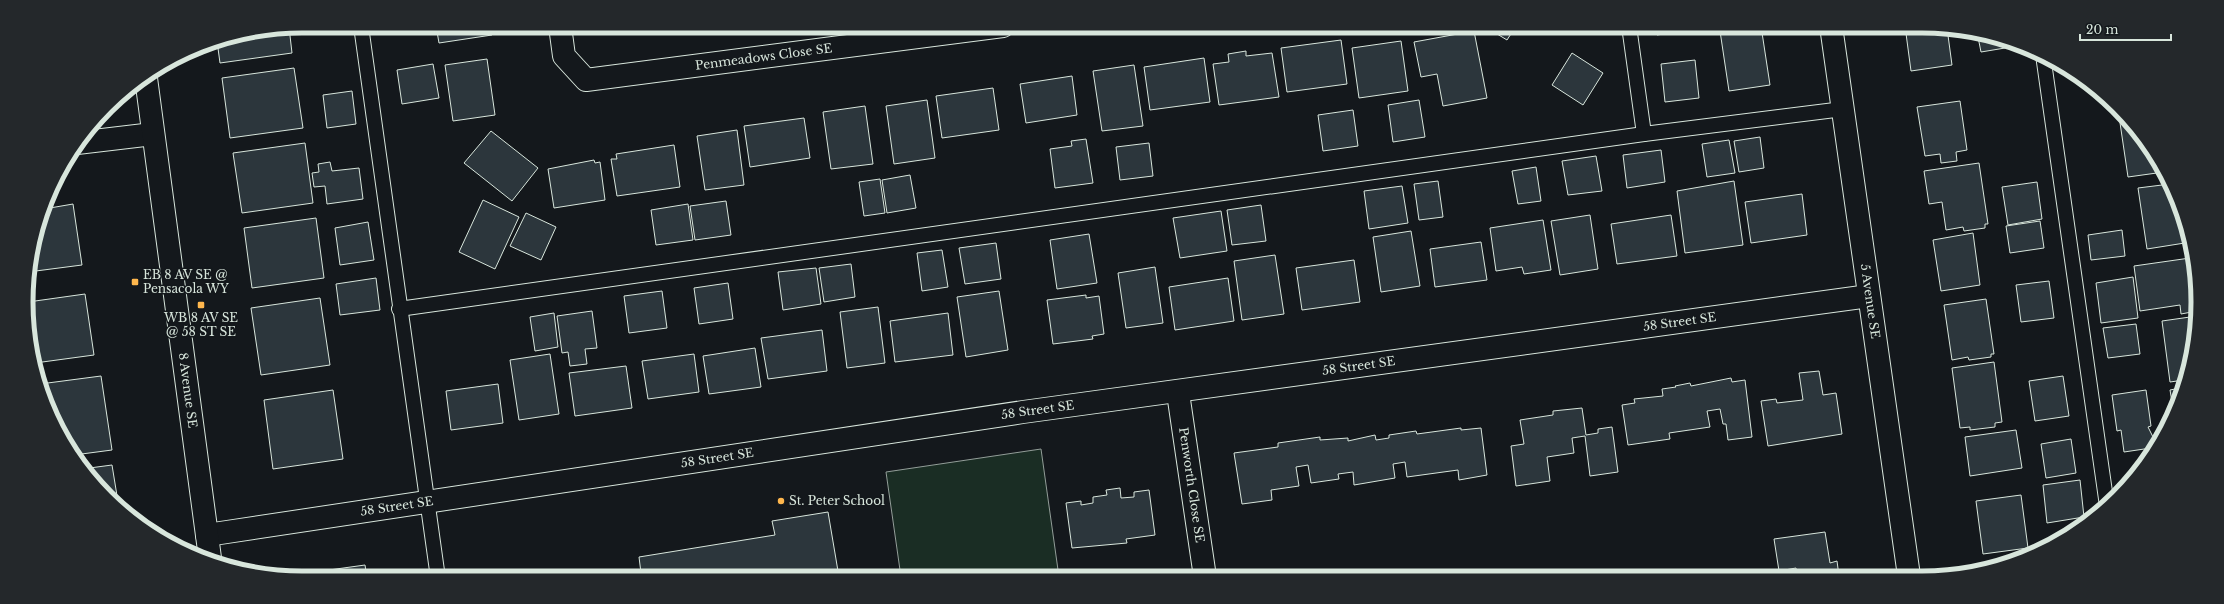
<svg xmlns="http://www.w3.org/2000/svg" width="2224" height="604" viewBox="0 0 2224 604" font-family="'Libre Baskerville',serif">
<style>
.green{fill:#1a2d24;stroke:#939e99}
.building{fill:#2c363c;stroke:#d8e6dc}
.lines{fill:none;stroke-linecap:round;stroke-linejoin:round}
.lane-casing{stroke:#d8e6dc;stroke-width:16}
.street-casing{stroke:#d8e6dc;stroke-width:24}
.secondary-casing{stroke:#d8e6dc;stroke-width:24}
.lane{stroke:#14181c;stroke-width:14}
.street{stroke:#14181c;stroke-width:22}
.secondary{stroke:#14181c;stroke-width:22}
.poi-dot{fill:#ffb74d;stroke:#14181c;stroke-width:1.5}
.labels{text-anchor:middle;stroke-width:3;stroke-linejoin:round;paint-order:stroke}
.street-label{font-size:12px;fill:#d8e6dc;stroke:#14181c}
.poi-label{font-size:12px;fill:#d8e6dc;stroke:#14181c;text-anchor:start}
.rim{fill:none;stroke:#d8e6dc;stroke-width:5}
</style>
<rect width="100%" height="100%" fill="#14181c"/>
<polygon class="green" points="1041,449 1059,577 901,577 886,472"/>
<g class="building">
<polygon points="436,26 491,26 492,35 439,43"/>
<polygon points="1484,26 1516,26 1507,40"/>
<polygon points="1656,26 1689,26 1690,30 1657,35"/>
<polygon points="1761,26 1770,85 1729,91 1720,31"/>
<polygon points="1905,26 1947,28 1952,65 1911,71"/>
<polygon points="289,27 292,53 220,63 217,41 248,31"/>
<polygon points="1474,31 1487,98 1443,106 1437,74 1421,77 1414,42"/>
<polygon points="1977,32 2016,43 2017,46 1981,52"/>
<polygon points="1341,40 1347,84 1287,92 1281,48"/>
<polygon points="1401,41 1408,91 1359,98 1352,48"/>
<polygon points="1246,51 1246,56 1272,53 1279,97 1219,105 1213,64 1229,62 1228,54"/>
<polygon points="1572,53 1603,73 1583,105 1552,85"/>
<polygon points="1204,58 1210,102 1150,110 1144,67"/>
<polygon points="487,59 495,115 453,121 445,65"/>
<polygon points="1695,60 1699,98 1665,102 1661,64"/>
<polygon points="433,64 439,98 402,104 397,70"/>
<polygon points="1134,65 1143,126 1102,131 1093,71"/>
<polygon points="294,68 303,128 230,138 222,78"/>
<polygon points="1072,76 1077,115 1026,123 1020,84"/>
<polygon points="993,88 999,130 942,138 936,96"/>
<polygon points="352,91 356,124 327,128 323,95"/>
<polygon points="927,100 935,158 894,164 886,106"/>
<polygon points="1419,100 1425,137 1393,142 1388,105"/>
<polygon points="1960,101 1967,150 1956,152 1957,161 1941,163 1940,154 1925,156 1917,107"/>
<polygon points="865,106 873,164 831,169 823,112"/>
<polygon points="1353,110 1358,146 1323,151 1318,115"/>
<polygon points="2119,116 2124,116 2151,148 2164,172 2128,177"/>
<polygon points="804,118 810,158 750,167 744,126"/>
<polygon points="737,130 744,185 705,190 697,136"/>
<polygon points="491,131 538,168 512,201 464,163"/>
<polygon points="1760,137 1764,168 1739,172 1734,141"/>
<polygon points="1086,139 1093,183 1055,188 1050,149 1072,146 1071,141"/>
<polygon points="1729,140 1735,173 1707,177 1702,144"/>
<polygon points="305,143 313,203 242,213 233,153"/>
<polygon points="1149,143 1153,176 1120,180 1116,147"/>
<polygon points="674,145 680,187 617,196 611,159 617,159 616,154"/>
<polygon points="1661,150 1665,182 1627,188 1623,155"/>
<polygon points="1596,156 1602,191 1568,195 1562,161"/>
<polygon points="594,160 595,163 600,162 605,200 554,208 548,169"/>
<polygon points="330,162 332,171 359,168 363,199 327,204 325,186 314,187 312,173 319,172 318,164"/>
<polygon points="1979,163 1988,224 1985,224 1985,228 1964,231 1963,227 1946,230 1942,202 1929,204 1924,171"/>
<polygon points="1536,167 1541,201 1518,204 1512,171"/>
<polygon points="910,175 916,208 887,213 882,180"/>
<polygon points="880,179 885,213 864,216 859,182"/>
<polygon points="1438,181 1443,217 1419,220 1414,184"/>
<polygon points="1734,181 1743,245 1685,253 1677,191"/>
<polygon points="2037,182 2042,219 2008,225 2002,187"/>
<polygon points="2170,184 2177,196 2191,242 2147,249 2138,188"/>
<polygon points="1402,186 1408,223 1369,229 1364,191"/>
<polygon points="1802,194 1807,235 1751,243 1745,202"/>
<polygon points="483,200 519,217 495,269 459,252"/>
<polygon points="726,201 731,235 695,240 690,206"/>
<polygon points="73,204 82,265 28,272 35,230 44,209"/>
<polygon points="688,204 693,240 656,245 651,210"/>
<polygon points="1261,205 1266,241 1232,245 1227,210"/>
<polygon points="1221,211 1227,251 1180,258 1173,218"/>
<polygon points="526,213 556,227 541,260 510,246"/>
<polygon points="1590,215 1598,269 1560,275 1551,221"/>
<polygon points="1671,215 1677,256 1617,264 1611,224"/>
<polygon points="316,218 324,278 252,288 244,228"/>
<polygon points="1543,220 1551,270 1524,274 1522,267 1496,271 1490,228"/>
<polygon points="2040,221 2044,248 2010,253 2006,226"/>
<polygon points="368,222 374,260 340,265 335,228"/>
<polygon points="2122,230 2125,256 2091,260 2088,235"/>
<polygon points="1411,231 1420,286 1381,292 1373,237"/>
<polygon points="1973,233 1980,285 1941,291 1933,240"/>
<polygon points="1089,234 1097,283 1057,289 1050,240"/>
<polygon points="1481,242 1487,280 1435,287 1430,249"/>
<polygon points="996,243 1001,279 965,284 959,248"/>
<polygon points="942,250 948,287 922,291 917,253"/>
<polygon points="1275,255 1284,314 1242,320 1234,261"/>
<polygon points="2190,258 2191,266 2194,265 2197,311 2181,314 2180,305 2140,311 2134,266"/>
<polygon points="1354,260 1360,302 1302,310 1296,268"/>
<polygon points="851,264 855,297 824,302 819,268"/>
<polygon points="1155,267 1163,323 1126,328 1118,273"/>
<polygon points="816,268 821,304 783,310 778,272"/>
<polygon points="2133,277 2138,318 2101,323 2096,283"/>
<polygon points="376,278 380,310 340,315 336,284"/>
<polygon points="1228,278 1234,321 1175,330 1169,287"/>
<polygon points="2049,281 2054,318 2021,322 2016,285"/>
<polygon points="728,283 733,319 699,324 694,288"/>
<polygon points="662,291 667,328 629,333 624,296"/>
<polygon points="999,291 1008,350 966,357 957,297"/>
<polygon points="85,294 94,355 35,363 28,302"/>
<polygon points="1086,295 1086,298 1099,296 1104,334 1092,336 1093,339 1053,344 1047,300"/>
<polygon points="320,298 330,365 261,375 251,308"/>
<polygon points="1986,299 1994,354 1991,354 1991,357 1969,360 1968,357 1952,360 1944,305"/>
<polygon points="878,307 885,363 847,368 840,312"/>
<polygon points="592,311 597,348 585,349 587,364 570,366 568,352 562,353 557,316"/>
<polygon points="554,313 558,347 535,351 530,317"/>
<polygon points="948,313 953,355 895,362 890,321"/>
<polygon points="2197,316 2193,356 2184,380 2170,382 2162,321"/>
<polygon points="2136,324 2140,354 2108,358 2103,328"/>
<polygon points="822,330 827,371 768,379 761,338"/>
<polygon points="755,348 761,387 709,394 703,356"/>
<polygon points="550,354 559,414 519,420 510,360"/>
<polygon points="694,354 699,392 648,399 642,361"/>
<polygon points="1994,362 2002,422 1995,423 1995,427 1970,430 1970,427 1960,428 1952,368"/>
<polygon points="626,366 632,408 575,416 569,373"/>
<polygon points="1819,371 1823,395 1836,393 1842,434 1768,446 1761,401 1776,399 1777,403 1803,400 1799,373"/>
<polygon points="101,376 112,450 74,455 55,424 40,384"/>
<polygon points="2063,376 2069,416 2035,421 2029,381"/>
<polygon points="1731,378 1732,382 1745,380 1752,437 1728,440 1726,424 1723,424 1720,409 1707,411 1710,427 1669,433 1670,439 1628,445 1622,405 1635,403 1634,399 1663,396 1662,389 1676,387 1675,386 1690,383 1691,386"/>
<polygon points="498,384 503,423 451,430 446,391"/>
<polygon points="2180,388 2173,408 2170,390"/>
<polygon points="333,390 343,459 273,469 264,400"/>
<polygon points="2146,390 2151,426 2148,427 2153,437 2151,448 2124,452 2121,430 2117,431 2112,395"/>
<polygon points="1582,408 1586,435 1598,433 1598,429 1612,427 1618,472 1590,476 1585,436 1572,438 1574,453 1547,457 1550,481 1516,486 1511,446 1524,444 1520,420 1553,415 1553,411"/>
<polygon points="1461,428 1461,430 1481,428 1487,475 1459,480 1458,470 1407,477 1405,462 1393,464 1395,478 1354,485 1353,472 1338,474 1339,479 1311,483 1308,465 1296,467 1299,486 1271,490 1272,500 1242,504 1234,453 1278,447 1278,443 1320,437 1320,440 1348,438 1348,441 1375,435 1376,440 1389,438 1389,435 1416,431 1417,434"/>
<polygon points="2016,430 2022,468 1970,476 1965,437"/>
<polygon points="2071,439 2076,473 2046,478 2041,444"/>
<polygon points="112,465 119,508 82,469"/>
<polygon points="2080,480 2084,517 2047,523 2043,485"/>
<polygon points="1120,488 1121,498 1134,497 1134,492 1149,490 1155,535 1126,539 1127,543 1072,548 1066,503 1081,501 1081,505 1093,503 1093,497 1107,495 1106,490"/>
<polygon points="2021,495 2028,548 1983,554 1976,501"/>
<polygon points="828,512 839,577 615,578 641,573 639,557 775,535 772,521"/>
<polygon points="1825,532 1830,563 1837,561 1839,576 1844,576 1797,576 1796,568 1779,571 1774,539"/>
<polygon points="2019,559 1988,568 1987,564"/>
<polygon points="365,565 367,578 293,577 293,575"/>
</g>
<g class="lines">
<defs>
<g id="lane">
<polyline points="361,26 438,578"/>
<polyline points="1629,26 1644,134"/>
<polyline points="2043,55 2107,506"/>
<polyline points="399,309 1644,134 1843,109"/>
</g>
<g id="street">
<path id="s1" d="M560,26L564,56L586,80L1003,26"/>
<path id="s2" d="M1831,26L1909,576"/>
<polyline points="77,143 153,134"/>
<path id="s3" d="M1178,393L1205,577"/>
<path id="s4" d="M207,535L1023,412L1869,296"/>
</g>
<g id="secondary">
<path id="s5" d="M146,78L210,558"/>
</g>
</defs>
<use href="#lane" class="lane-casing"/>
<use href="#street" class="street-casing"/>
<use href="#secondary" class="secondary-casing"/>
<use href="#lane" class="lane"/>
<use href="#street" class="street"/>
<use href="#secondary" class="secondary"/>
</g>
<g class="poi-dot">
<rect x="131" y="278" width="8" height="8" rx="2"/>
<rect x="197" y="301" width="8" height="8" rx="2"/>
<circle cx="781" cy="501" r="4"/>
</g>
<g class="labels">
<g class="street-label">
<text dy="4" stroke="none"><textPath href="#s1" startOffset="242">Penmeadows Close SE</textPath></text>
<text dy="4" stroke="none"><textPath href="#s2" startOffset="278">5 Avenue SE</textPath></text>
<text dy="4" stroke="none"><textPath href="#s4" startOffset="1488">58 Street SE</textPath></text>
<text dy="4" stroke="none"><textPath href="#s4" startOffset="1164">58 Street SE</textPath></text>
<text dy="4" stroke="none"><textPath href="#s5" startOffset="315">8 Avenue SE</textPath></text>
<text dy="4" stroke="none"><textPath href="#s4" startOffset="840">58 Street SE</textPath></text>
<text dy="4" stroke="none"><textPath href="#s4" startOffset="516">58 Street SE</textPath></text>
<text dy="4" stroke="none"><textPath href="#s3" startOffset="93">Penworth Close SE</textPath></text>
<text dy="4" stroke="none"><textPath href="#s4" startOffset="192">58 Street SE</textPath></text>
</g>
<g class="poi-label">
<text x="143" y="279">EB 8 AV SE @<tspan x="143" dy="14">Pensacola WY</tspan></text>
<text x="201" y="322" text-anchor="middle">WB 8 AV SE<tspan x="201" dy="14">@ 58 ST SE</tspan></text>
<text x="789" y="505">St. Peter School</text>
</g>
</g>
<path d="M0 0H2224V604H0ZM302 33H1922A269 269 0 0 1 2191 302V302A269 269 0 0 1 1922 571H302A269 269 0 0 1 33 302V302A269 269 0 0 1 302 33Z" fill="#24282b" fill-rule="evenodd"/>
<path class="rim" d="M302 33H1922A269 269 0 0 1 2191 302V302A269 269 0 0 1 1922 571H302A269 269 0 0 1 33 302V302A269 269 0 0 1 302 33Z"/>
<path d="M2080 34v6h91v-6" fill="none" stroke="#d8e6dc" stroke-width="2"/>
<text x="2086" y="34" font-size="12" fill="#d8e6dc" stroke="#14181c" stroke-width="3" paint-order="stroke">20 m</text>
</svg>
